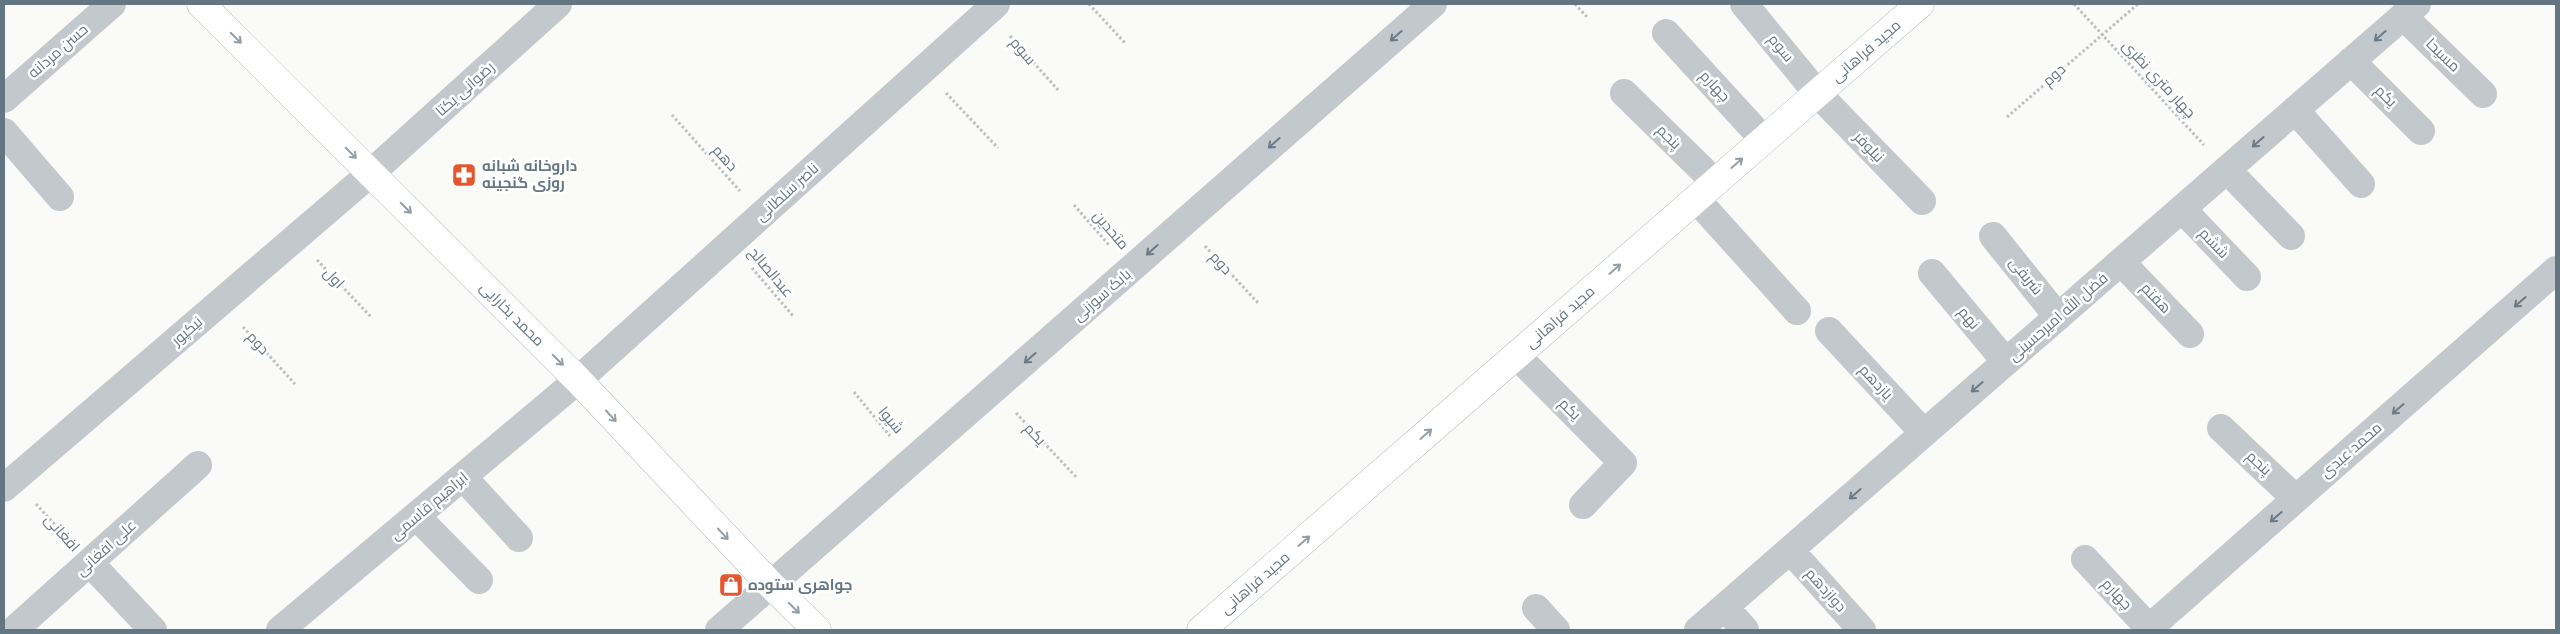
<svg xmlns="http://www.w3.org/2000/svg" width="2560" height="634" font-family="'Nunito Sans',Cairo,sans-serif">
<rect width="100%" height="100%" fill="#fafaf8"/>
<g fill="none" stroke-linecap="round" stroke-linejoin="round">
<defs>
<path id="secondary" d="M 201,4 L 578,380 L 771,585 L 817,630
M 1201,630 L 1920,4"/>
</defs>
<use href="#secondary" stroke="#b3babf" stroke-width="29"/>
<path stroke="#bbbfc2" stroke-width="3" stroke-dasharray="2.5 2.5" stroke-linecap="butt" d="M 1089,4 L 1126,44
M 1575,4 L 1588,18
M 2074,4 L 2204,145
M 1010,36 L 1058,90
M 946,93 L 998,148
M 672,115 L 740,191
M 2007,117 L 2138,4
M 1074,205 L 1109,245
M 1205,246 L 1259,304
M 317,260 L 372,318
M 752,268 L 794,317
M 243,327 L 295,384
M 854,392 L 890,436
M 1016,413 L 1077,478
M 36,504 L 67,538"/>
<path stroke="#c3c8cc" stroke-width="28" d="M 1744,4 L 1817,93 L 1922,201
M 2403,16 L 2483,94
M 1666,33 L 1764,140
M 2351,61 L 2421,131
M 1624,93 L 1715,182
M 4,99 L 112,4
M 2295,110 L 2361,184
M 4,132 L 60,197
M 2227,170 L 2291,236
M 1696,199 L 1797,311
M 2182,209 L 2247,277
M 1993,236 L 2058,317
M 2121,262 L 2190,334
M 1932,273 L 2006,362
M 1829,331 L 1924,433
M 1516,355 L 1623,463 L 1583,505
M 2221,428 L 2296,499
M 463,477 L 519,538
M 4,488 L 371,173 L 558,4
M 417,517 L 479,580
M 1790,550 L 1862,630
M 2085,559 L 2149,628
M 90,563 L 153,630
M 1725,607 L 1745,630
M 1536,608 L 1556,630
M 14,630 L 198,465
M 280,630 L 578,380 L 996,4
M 719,630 L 1433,4
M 1698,630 L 2417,4
M 2147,630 L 2556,270"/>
<use href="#secondary" stroke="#fff" stroke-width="28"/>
</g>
<defs><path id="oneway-shaft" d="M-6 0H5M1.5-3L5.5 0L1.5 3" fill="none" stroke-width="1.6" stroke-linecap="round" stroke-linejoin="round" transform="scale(1.25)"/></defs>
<g stroke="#6a7a87">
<use href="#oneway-shaft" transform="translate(1396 36) rotate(139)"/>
<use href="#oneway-shaft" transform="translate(2380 36) rotate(139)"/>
<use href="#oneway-shaft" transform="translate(2258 142) rotate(139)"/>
<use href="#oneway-shaft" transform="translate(1274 143) rotate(139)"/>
<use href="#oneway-shaft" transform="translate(1152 250) rotate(138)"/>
<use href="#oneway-shaft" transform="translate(2520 302) rotate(139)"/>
<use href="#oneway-shaft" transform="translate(1030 358) rotate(139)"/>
<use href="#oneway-shaft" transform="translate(1977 387) rotate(139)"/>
<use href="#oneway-shaft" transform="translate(2398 409) rotate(139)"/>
<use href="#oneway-shaft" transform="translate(1855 494) rotate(139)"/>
<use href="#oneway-shaft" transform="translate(2276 517) rotate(139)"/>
</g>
<g stroke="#939fa8">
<use href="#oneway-shaft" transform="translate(236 38) rotate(45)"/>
<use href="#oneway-shaft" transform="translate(351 153) rotate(45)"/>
<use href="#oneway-shaft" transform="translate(1737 163) rotate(-41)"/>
<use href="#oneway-shaft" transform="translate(406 208) rotate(45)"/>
<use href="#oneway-shaft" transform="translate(1615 269) rotate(-41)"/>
<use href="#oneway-shaft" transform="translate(558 360) rotate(45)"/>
<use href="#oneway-shaft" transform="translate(611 416) rotate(47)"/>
<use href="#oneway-shaft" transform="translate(1426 434) rotate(-41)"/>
<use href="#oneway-shaft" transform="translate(723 534) rotate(47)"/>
<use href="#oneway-shaft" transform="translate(1304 541) rotate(-41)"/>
<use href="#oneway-shaft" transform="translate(794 608) rotate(45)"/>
</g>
<defs>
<symbol id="pharmacy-square" viewBox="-11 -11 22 22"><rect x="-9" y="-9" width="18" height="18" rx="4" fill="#e4572e" stroke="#fff"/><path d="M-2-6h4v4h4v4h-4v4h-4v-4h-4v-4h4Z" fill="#fff"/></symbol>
<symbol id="shop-square" viewBox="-11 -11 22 22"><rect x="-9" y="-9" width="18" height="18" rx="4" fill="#e4572e" stroke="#fff"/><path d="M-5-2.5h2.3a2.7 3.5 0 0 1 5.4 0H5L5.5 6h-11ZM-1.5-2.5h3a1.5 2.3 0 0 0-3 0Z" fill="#fff"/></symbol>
</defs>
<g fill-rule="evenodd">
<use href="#pharmacy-square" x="450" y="161" width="28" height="28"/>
<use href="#shop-square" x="717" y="571" width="28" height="28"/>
</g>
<g text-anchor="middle" stroke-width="5" stroke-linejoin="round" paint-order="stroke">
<g font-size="15" fill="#657683" stroke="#fff">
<text transform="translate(1781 48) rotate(51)" y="5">سوم</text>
<text transform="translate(58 51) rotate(-41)" y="5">حسن مردانه</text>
<text transform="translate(1023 51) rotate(49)" y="5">سوم</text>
<text transform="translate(1866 51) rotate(-41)" y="5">مجید فراهانی</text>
<text transform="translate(2443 55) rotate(44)" y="5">مسیحا</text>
<text transform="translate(2054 75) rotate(-42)" y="5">دوم</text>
<text transform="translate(2159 79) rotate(47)" y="5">چهار متری نظری</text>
<text transform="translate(1715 86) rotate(47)" y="5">چهارم</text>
<text transform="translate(465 89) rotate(-42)" y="5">رضوانی یکتا</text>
<text transform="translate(2386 96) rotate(45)" y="5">یکم</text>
<text transform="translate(1669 137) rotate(45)" y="5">پنجم</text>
<text transform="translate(1869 147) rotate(46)" y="5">نیلوفر</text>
<text transform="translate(725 158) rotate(48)" y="5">دهم</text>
<text transform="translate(787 192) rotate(-42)" y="5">ناصر سلطانی</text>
<text transform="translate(1111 230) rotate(49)" y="5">متحدین</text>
<text transform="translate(2214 243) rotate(46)" y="5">ششم</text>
<text transform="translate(1221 263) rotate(47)" y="5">دوم</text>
<text transform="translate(771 272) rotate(50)" y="5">عبدالصالح</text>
<text transform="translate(2026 276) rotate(51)" y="5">شریفی</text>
<text transform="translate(334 278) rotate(47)" y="5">اول</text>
<text transform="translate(1102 295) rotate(-41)" y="5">بابک سوزنی</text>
<text transform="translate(2156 298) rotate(46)" y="5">هفتم</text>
<text transform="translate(512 314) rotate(45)" y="5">محمد بخارایی</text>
<text transform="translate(1560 317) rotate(-41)" y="5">مجید فراهانی</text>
<text transform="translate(2058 317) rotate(-41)" y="5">فضل الله امیرحسینی</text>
<text transform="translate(1969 318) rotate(50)" y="5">نهم</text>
<text transform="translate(187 331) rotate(-41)" y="5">نیکپور</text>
<text transform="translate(258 343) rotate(47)" y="5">دوم</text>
<text transform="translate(1876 382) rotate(47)" y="5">یازدهم</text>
<text transform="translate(1570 409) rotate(45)" y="5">یکم</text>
<text transform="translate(891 420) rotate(50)" y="5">شیوا</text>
<text transform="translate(1035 434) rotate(47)" y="5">یکم</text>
<text transform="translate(2351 450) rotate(-41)" y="5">محمد عبدی</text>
<text transform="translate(2259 463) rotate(43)" y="5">پنجم</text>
<text transform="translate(429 506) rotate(-40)" y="5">ابراهیم قاسمی</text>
<text transform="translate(62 533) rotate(48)" y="5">افغانی</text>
<text transform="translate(106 548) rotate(-42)" y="5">علی افغانی</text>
<text transform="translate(1255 583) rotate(-41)" y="5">مجید فراهانی</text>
<text transform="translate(1826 590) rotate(48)" y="5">دوازدهم</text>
<text transform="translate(2117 594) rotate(47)" y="5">چهارم</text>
</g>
<g font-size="15" font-weight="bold" fill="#657683" stroke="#fff" text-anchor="start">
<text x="482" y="171">داروخانه شبانه<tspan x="482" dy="17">روزی گنجینه</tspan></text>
<text x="748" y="590">جواهری ستوده</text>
</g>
</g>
<rect width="2560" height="634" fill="none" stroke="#657683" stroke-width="10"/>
</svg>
